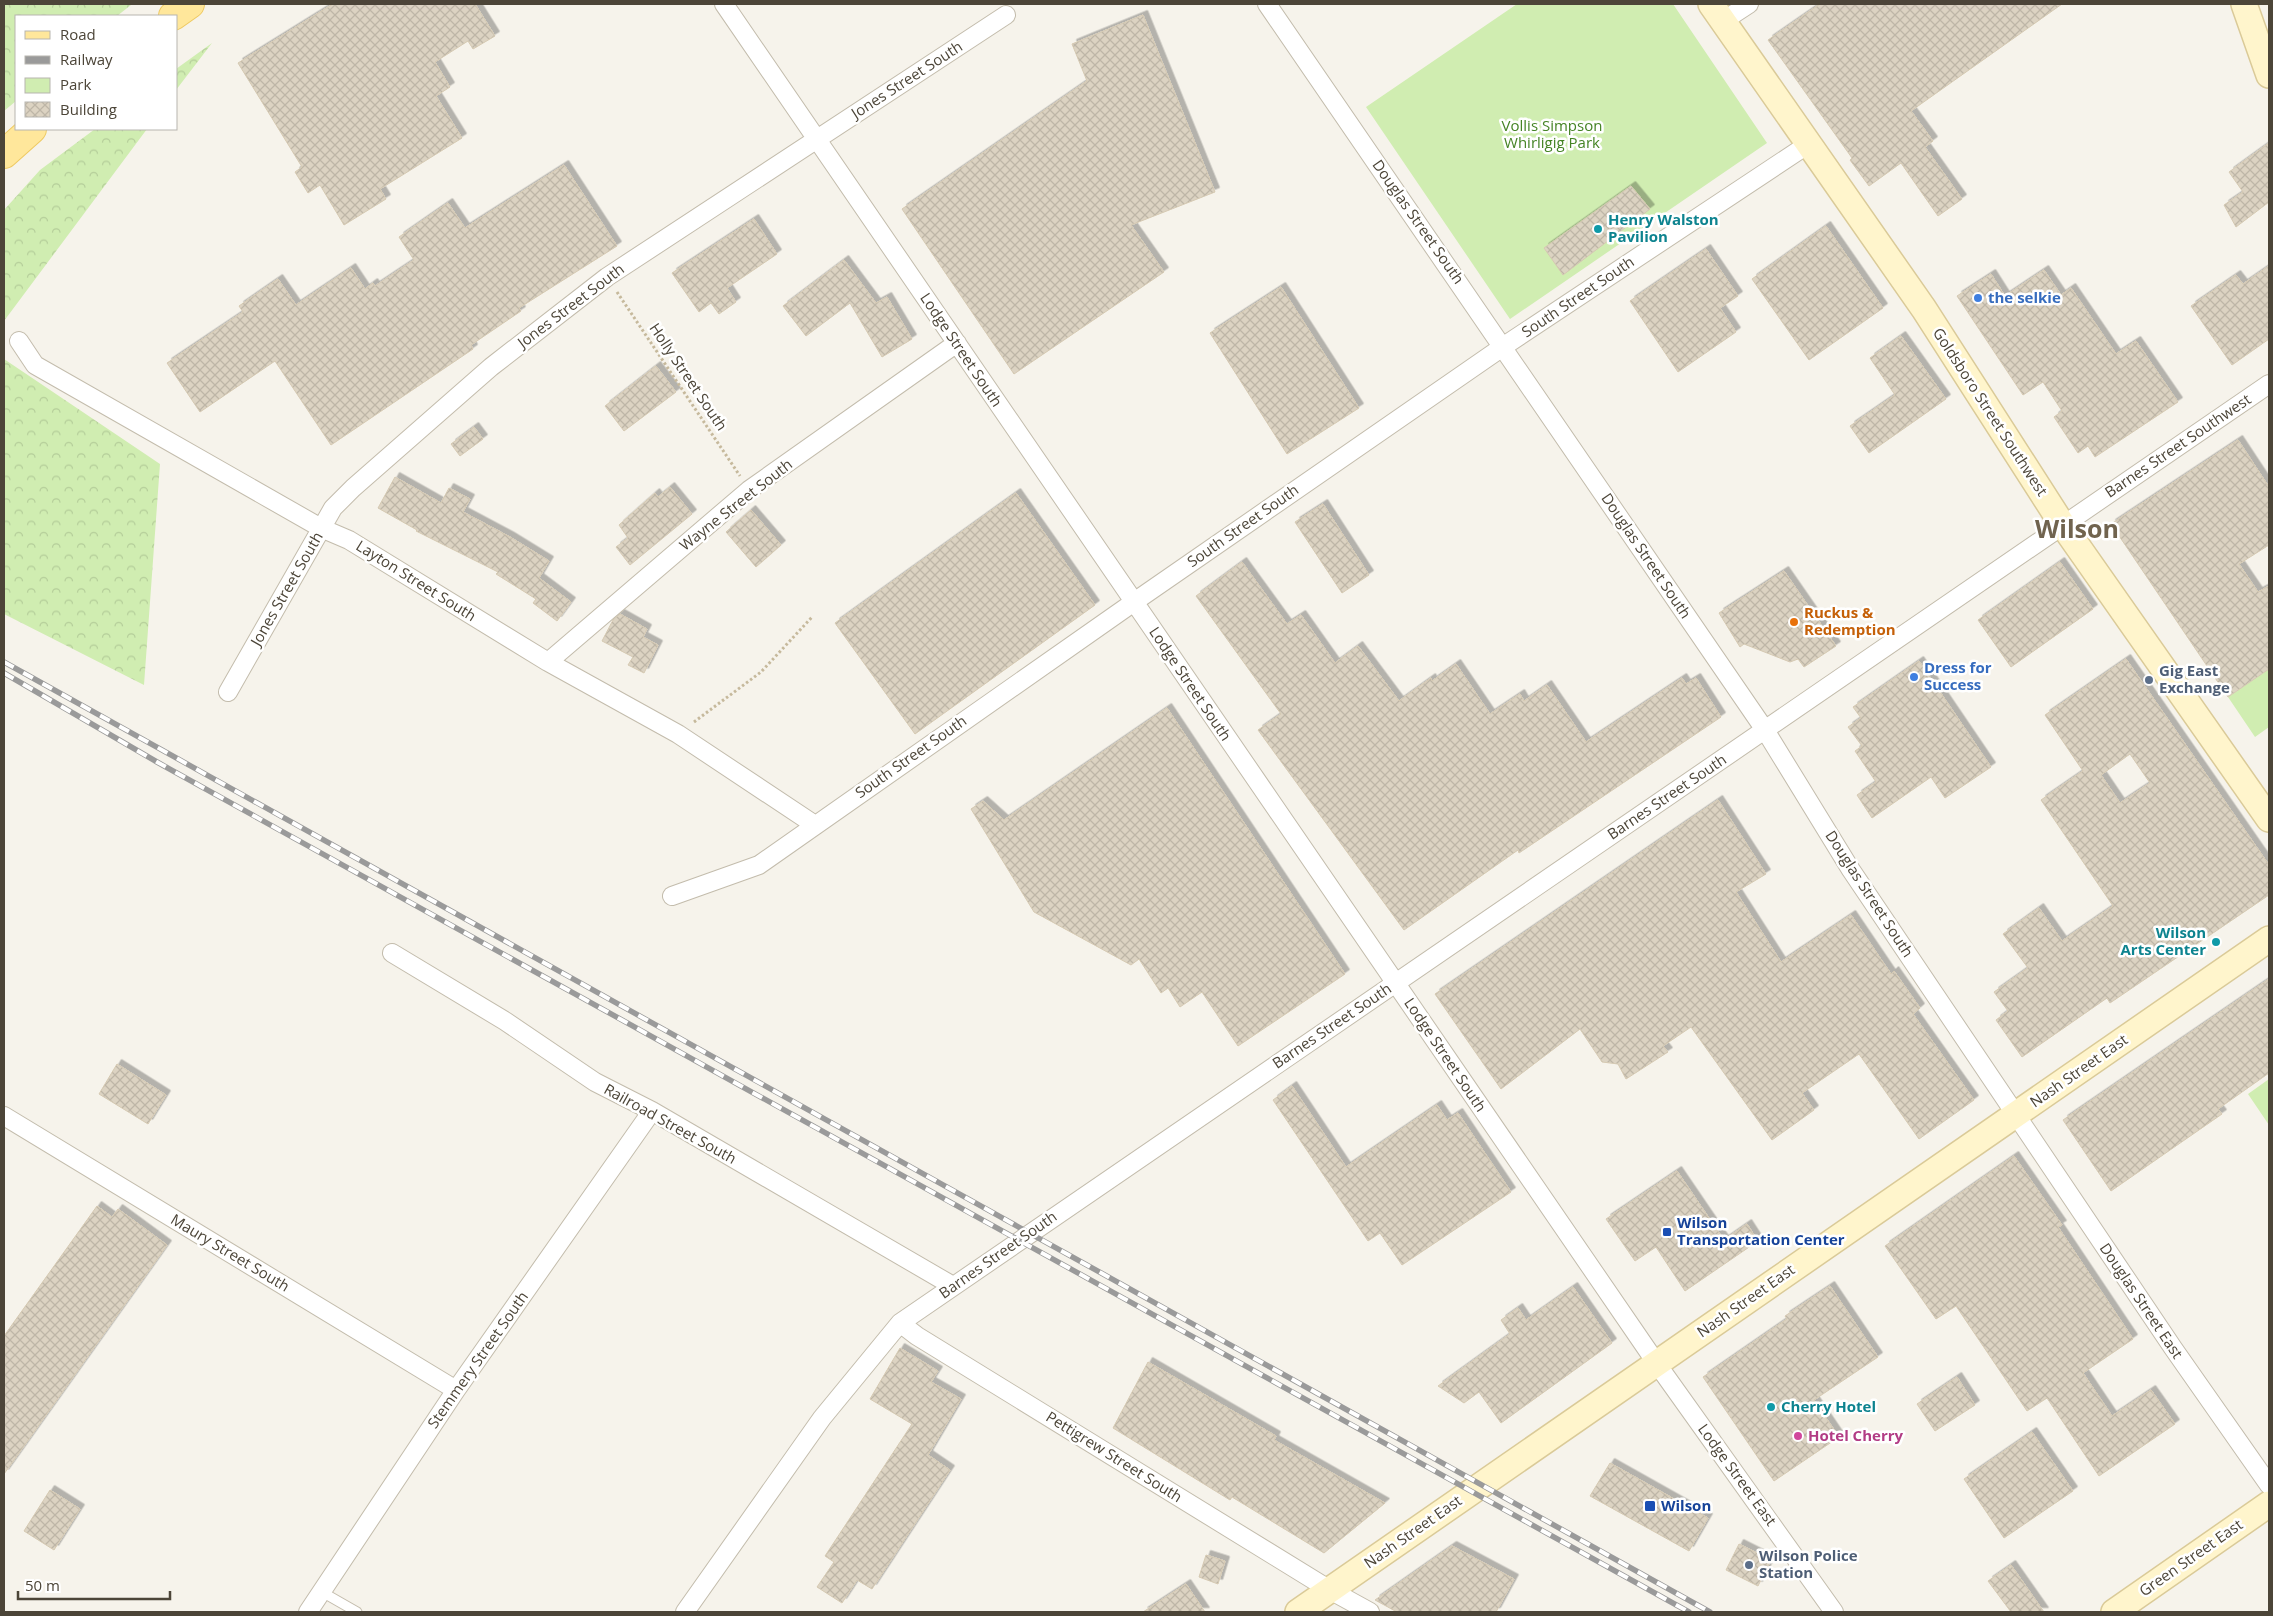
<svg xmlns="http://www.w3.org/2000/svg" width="2273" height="1616" font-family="'Open Sans',sans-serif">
<defs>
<pattern id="forest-crowns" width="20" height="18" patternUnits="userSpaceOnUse" patternTransform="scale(1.25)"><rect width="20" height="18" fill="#d0edb1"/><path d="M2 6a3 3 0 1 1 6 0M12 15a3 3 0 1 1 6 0" fill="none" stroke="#b4cd99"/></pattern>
<pattern id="building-cross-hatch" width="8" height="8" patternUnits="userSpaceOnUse" patternTransform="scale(1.25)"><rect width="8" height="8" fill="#dcd3c2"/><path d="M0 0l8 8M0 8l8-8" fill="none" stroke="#beb6a7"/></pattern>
<filter id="shadow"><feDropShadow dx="4.5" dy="-4.5" stdDeviation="0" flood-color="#0004"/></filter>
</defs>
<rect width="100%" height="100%" fill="#f6f3eb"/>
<path fill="#d0edb1" d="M 1517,4 L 1673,4 L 1767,143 L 1510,319 L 1366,107 Z
M 2269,669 L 2269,727 L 2255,737 L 2228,697 Z
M 2269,1079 L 2269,1125 L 2248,1094 Z"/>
<path fill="url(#forest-crowns)" d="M 4,4 L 130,4 L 131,5 L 117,16 L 16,16 L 16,101 L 4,111 Z
M 212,43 L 176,90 L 176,69 Z
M 95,129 L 147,129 L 4,321 L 4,210 L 40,170 Z
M 4,359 L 160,464 L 144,685 L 4,614 Z"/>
<path fill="url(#building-cross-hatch)" stroke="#d5c9b2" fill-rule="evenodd" filter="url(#shadow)" d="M 333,4 L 475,4 L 495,36 L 473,49 L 468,41 L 435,62 L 450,87 L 436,96 L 462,138 L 380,189 L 386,199 L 344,225 L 320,185 L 308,193 L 295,172 L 302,167 L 238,63 Z
M 1820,4 L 2062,4 L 1911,111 L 1933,141 L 1925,147 L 1962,199 L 1938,216 L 1901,163 L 1869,186 L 1850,160 L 1852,158 L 1768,40 Z
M 1143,15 L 1215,192 L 1131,225 L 1164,272 L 1014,374 L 902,209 L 1087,81 L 1072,44 Z
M 2269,143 L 2269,202 L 2236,227 L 2224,205 L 2243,192 L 2229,172 Z
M 564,165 L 617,246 L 519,308 L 521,311 L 471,345 L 473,349 L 331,445 L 275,361 L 200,412 L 167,363 L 243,312 L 239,306 L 278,279 L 296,305 L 351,268 L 365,289 L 373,283 L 375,286 L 414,260 L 399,237 L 448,203 L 465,228 Z
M 1631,186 L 1650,209 L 1563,275 L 1544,248 Z
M 754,219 L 777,254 L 727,288 L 736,302 L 719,314 L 711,303 L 699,312 L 672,273 Z
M 1826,226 L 1883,308 L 1809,360 L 1752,279 Z
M 1706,249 L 1738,296 L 1720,308 L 1736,332 L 1678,372 L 1630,301 Z
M 844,260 L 876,303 L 887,297 L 912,339 L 882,357 L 850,303 L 806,336 L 783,306 Z
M 2269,266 L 2269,339 L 2232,365 L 2191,306 L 2236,275 L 2243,284 Z
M 2044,270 L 2061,295 L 2071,288 L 2116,354 L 2136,341 L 2178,402 L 2095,457 L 2088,446 L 2078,453 L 2054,417 L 2062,411 L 2043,382 L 2023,395 L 1957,296 L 1991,274 L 2005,296 Z
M 1281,287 L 1359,408 L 1287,454 L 1210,333 Z
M 1901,336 L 1946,399 L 1869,453 L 1850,426 L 1895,395 L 1870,358 Z
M 656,366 L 676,392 L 624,431 L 605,406 Z
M 474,427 L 483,439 L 460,456 L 451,444 Z
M 2238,440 L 2269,487 L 2269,545 L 2239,564 L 2258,592 L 2269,586 L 2269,669 L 2228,697 L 2111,524 Z
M 395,477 L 441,503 L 449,488 L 470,499 L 463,512 L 510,537 L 549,561 L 539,578 L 571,602 L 557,621 L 533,603 L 536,599 L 496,574 L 498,572 L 416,531 L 417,530 L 378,508 Z
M 670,487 L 692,514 L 630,565 L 616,547 L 628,538 L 619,525 L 655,493 L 658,497 Z
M 1016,493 L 1095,605 L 915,734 L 835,623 Z
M 1323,504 L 1369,575 L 1342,593 L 1295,522 Z
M 751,510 L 781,545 L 756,567 L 726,532 Z
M 1242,562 L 1287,624 L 1301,615 L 1335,663 L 1358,646 L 1399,701 L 1431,678 L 1432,681 L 1456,664 L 1490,714 L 1520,694 L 1524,701 L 1547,685 L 1586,742 L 1682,678 L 1686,684 L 1696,678 L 1721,717 L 1519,853 L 1518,850 L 1404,930 L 1258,730 L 1281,714 L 1196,596 Z
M 2060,562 L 2093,609 L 2011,667 L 1978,620 Z
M 1784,571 L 1836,646 L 1804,667 L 1798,659 L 1790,662 L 1744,644 L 1740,647 L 1719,613 Z
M 620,614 L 647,629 L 643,637 L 658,645 L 644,673 L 628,665 L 633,657 L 602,641 L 613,620 Z
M 2126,659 L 2269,865 L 2269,895 L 2110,1003 L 2107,998 L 2022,1057 L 1996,1020 L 2008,1011 L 1994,992 L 2028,968 L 2003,934 L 2039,908 L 2062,941 L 2113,906 L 2041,800 L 2083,771 L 2045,715 ZM 2130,754 L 2150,783 L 2120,803 L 2101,775 Z
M 1919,661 L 1991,767 L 1945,798 L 1931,777 L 1872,818 L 1857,795 L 1876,782 L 1855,751 L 1862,746 L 1848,727 L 1861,718 L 1853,707 Z
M 1167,708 L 1345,974 L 1238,1046 L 1202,992 L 1180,1007 L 1168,988 L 1161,993 L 1139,959 L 1131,965 L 1034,912 L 971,809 L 983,801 L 1004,820 Z
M 1718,800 L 1766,874 L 1736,892 L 1781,962 L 1851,915 L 1891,974 L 1894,971 L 1920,1008 L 1913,1014 L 1974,1100 L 1919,1139 L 1859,1054 L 1802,1093 L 1814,1110 L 1772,1140 L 1691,1027 L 1663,1046 L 1668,1052 L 1626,1079 L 1618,1064 L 1602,1062 L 1580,1029 L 1501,1089 L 1435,994 Z
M 2269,979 L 2269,1073 L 2218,1109 L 2222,1114 L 2111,1191 L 2063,1120 Z
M 117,1064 L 166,1095 L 148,1124 L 99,1094 Z
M 1292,1086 L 1346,1167 L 1437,1105 L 1447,1120 L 1458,1113 L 1511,1192 L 1402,1265 L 1380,1233 L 1368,1241 L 1273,1100 Z
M 2014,1156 L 2062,1225 L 2058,1227 L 2133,1339 L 2083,1373 L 2112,1416 L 2151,1390 L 2175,1424 L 2099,1476 L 2047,1398 L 2027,1411 L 1956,1306 L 1936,1319 L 1885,1246 Z
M 1677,1171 L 1724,1240 L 1747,1224 L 1758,1241 L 1685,1291 L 1656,1247 L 1635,1261 L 1606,1219 Z
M 97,1206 L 112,1217 L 118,1209 L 167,1245 L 4,1474 L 4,1336 Z
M 1830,1286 L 1878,1357 L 1814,1400 L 1839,1437 L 1774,1481 L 1703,1377 L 1787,1319 L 1785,1316 Z
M 1573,1287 L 1612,1343 L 1501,1423 L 1479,1392 L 1464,1403 L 1438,1386 L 1510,1334 L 1501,1320 L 1518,1308 L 1526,1320 Z
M 900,1348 L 938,1371 L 931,1382 L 961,1399 L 928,1455 L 950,1470 L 872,1589 L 857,1580 L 842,1603 L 817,1587 L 834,1562 L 825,1556 L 912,1424 L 870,1399 Z
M 1148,1362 L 1276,1436 L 1274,1440 L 1385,1503 L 1324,1553 L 1232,1497 L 1230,1500 L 1113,1428 Z
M 1957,1377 L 1975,1405 L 1935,1431 L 1917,1404 Z
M 2032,1432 L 2073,1491 L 2004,1538 L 1964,1479 Z
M 1610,1463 L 1708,1518 L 1689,1551 L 1590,1496 Z
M 50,1490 L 80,1509 L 54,1550 L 24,1531 Z
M 1739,1544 L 1771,1560 L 1758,1586 L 1726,1570 Z
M 1452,1546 L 1514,1579 L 1496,1612 L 1397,1612 L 1375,1600 Z
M 1206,1555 L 1225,1561 L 1218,1584 L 1199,1577 Z
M 2011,1565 L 2044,1612 L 2011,1612 L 1988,1581 Z
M 1186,1584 L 1205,1612 L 1143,1612 Z"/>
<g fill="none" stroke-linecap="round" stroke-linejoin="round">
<defs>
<path id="lane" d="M 322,1592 L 357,1612"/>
<path id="street" d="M 724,4 L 1657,1364 L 1834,1612
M 1267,4 L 1765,730 L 1851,870 L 2173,1348 L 2269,1485
M 1723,21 L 1749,4
M 19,341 L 35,365 L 321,528 L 349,540 L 548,662 L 678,734 L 815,825
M 548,662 L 749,490 L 957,343
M 228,692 L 333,508 L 353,488 L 491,367 L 607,277 L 1006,15
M 672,896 L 759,865 L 1134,602 L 1504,346 L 1810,143
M 392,953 L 505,1021 L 595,1082 L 652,1111 L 953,1286
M 4,1116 L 456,1390
M 900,1323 L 917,1336 L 1330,1590 L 1370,1612
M 308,1612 L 456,1390 L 652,1111
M 685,1612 L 822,1418 L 900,1323 L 2269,384"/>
<path id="secondary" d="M 1711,4 L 1924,309 L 2062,524 L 2269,819
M 2244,4 L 2269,75
M 1298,1612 L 2269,939
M 2114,1612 L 2269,1504"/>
<path id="primary" d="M 173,16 L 190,4
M 4,154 L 32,129"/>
</defs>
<use href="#lane" stroke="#c3bcac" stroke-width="11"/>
<use href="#street" stroke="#c3bcac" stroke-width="20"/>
<use href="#secondary" stroke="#daca98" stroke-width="28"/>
<use href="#primary" stroke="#eec962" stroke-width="30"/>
<path stroke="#c6b99c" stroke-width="3" stroke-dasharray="2.5 2.5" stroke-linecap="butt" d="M 617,292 L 740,476
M 694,722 L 761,672 L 813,616"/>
<use href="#lane" stroke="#fff" stroke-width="9"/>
<use href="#street" stroke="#fff" stroke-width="18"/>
<use href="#secondary" stroke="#fff5cc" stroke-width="25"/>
<use href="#primary" stroke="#ffe79b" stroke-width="28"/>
<defs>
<path id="rail" d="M 4,662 L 1710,1612
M 4,673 L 157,762 L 1689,1612"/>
</defs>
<use href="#rail" stroke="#9a9a9a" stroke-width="5.5"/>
<use href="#rail" stroke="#fff" stroke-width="4" stroke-dasharray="11" stroke-linecap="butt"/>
</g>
<g fill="#0f9aa8" stroke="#fff" stroke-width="2">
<circle cx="1598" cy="229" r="5"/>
<circle cx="2216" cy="942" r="5"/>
<circle cx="1771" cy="1407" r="5"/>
</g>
<g fill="#3f7fe0" stroke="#fff" stroke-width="2">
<circle cx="1978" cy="298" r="5"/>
<circle cx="1914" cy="677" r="5"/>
</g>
<circle fill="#e8710a" stroke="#fff" stroke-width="2" cx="1794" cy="622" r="5"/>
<g fill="#5c6f8a" stroke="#fff" stroke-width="2">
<circle cx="2149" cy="680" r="5"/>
<circle cx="1749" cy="1565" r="5"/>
</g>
<g fill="#1a4fb4" stroke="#fff" stroke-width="2">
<rect x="1662" y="1227" width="10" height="10" rx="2.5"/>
<rect x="1644" y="1500" width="12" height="12" rx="2.5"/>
</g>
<circle fill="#d1479c" stroke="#fff" stroke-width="2" cx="1798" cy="1436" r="5"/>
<g text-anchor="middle" stroke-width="5" stroke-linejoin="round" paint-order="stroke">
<g font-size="15" fill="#4c4538" stroke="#fff">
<text transform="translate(907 80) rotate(-33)" y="5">Jones Street South</text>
<text transform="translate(1418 222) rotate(55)" y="5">Douglas Street South</text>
<text transform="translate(1578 297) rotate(-34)" y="5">South Street South</text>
<text transform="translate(571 306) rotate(-37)" y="5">Jones Street South</text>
<text transform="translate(961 350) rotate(56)" y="5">Lodge Street South</text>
<text transform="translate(688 377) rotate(56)" y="5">Holly Street South</text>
<text transform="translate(1990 412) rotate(57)" y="5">Goldsboro Street Southwest</text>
<text transform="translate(2178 446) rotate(-34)" y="5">Barnes Street Southwest</text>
<text transform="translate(736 505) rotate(-38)" y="5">Wayne Street South</text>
<text transform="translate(1243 526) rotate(-35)" y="5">South Street South</text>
<text transform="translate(1646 556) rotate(56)" y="5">Douglas Street South</text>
<text transform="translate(416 581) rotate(32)" y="5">Layton Street South</text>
<text transform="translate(287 589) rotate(-60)" y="5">Jones Street South</text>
<text transform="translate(1190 684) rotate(56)" y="5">Lodge Street South</text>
<text transform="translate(911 757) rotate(-35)" y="5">South Street South</text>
<text transform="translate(1667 797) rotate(-34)" y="5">Barnes Street South</text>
<text transform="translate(1869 894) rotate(57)" y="5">Douglas Street South</text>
<text transform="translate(1332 1026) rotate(-34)" y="5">Barnes Street South</text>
<text transform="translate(1445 1055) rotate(56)" y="5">Lodge Street South</text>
<text transform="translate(2079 1071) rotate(-35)" y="5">Nash Street East</text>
<text transform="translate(670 1124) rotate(29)" y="5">Railroad Street South</text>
<text transform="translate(230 1253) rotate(31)" y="5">Maury Street South</text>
<text transform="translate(998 1255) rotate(-35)" y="5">Barnes Street South</text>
<text transform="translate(1746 1301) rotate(-35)" y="5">Nash Street East</text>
<text transform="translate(2141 1301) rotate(56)" y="5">Douglas Street East</text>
<text transform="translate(478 1360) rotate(-55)" y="5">Stemmery Street South</text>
<text transform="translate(1114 1457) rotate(32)" y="5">Pettigrew Street South</text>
<text transform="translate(1737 1475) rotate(54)" y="5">Lodge Street East</text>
<text transform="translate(1413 1532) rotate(-35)" y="5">Nash Street East</text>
<text transform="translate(2191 1558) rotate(-35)" y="5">Green Street East</text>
</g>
<g font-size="15" fill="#458425" stroke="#fff">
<text x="1552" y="131">Vollis Simpson<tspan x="1552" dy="17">Whirligig Park</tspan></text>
</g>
<g font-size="15" font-weight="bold" fill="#0d838f" stroke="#fff" text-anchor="start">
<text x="1608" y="225">Henry Walston<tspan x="1608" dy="17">Pavilion</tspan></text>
<text x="2206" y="938" text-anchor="end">Wilson<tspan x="2206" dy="17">Arts Center</tspan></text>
<text x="1781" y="1412">Cherry Hotel</text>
</g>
<g font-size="15" font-weight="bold" fill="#366cbe" stroke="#fff" text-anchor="start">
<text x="1988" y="303">the selkie</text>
<text x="1924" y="673">Dress for<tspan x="1924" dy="17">Success</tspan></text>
</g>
<g font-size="15" font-weight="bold" fill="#c56008" stroke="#fff" text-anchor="start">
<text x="1804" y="618">Ruckus &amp;<tspan x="1804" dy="17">Redemption</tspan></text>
</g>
<g font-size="15" font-weight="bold" fill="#4e5e75" stroke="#fff" text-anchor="start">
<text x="2159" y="676">Gig East<tspan x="2159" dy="17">Exchange</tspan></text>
<text x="1759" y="1561">Wilson Police<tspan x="1759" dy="17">Station</tspan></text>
</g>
<g font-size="15" font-weight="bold" fill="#164399" stroke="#fff" text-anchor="start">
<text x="1677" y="1228">Wilson<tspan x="1677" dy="17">Transportation Center</tspan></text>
<text x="1661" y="1511">Wilson</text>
</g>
<g font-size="15" font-weight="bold" fill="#b23c85" stroke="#fff" text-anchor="start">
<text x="1808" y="1441">Hotel Cherry</text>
</g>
<g font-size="25" font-weight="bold" fill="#70634e" stroke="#fff">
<text x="2077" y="538">Wilson</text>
</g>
</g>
<rect width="2273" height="1616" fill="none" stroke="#4c4538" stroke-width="10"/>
<rect x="15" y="15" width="162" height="115" fill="#ffffff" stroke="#b7b5af"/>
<rect x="25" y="31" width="25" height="8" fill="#ffe79b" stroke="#b7b5af"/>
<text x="60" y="40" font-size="15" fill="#4c4538">Road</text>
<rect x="25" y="56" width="25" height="8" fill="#9a9a9a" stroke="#b7b5af"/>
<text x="60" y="65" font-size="15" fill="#4c4538">Railway</text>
<rect x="25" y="78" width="25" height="15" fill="#d0edb1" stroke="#b7b5af"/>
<text x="60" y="90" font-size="15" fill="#4c4538">Park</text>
<rect x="25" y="102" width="25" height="15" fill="url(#building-cross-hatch)" stroke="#b7b5af"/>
<text x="60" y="115" font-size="15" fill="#4c4538">Building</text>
<path d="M18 1591v8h152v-8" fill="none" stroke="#4c4538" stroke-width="2.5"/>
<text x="25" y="1591" font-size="15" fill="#4c4538" stroke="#ffffff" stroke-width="4" paint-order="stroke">50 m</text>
</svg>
